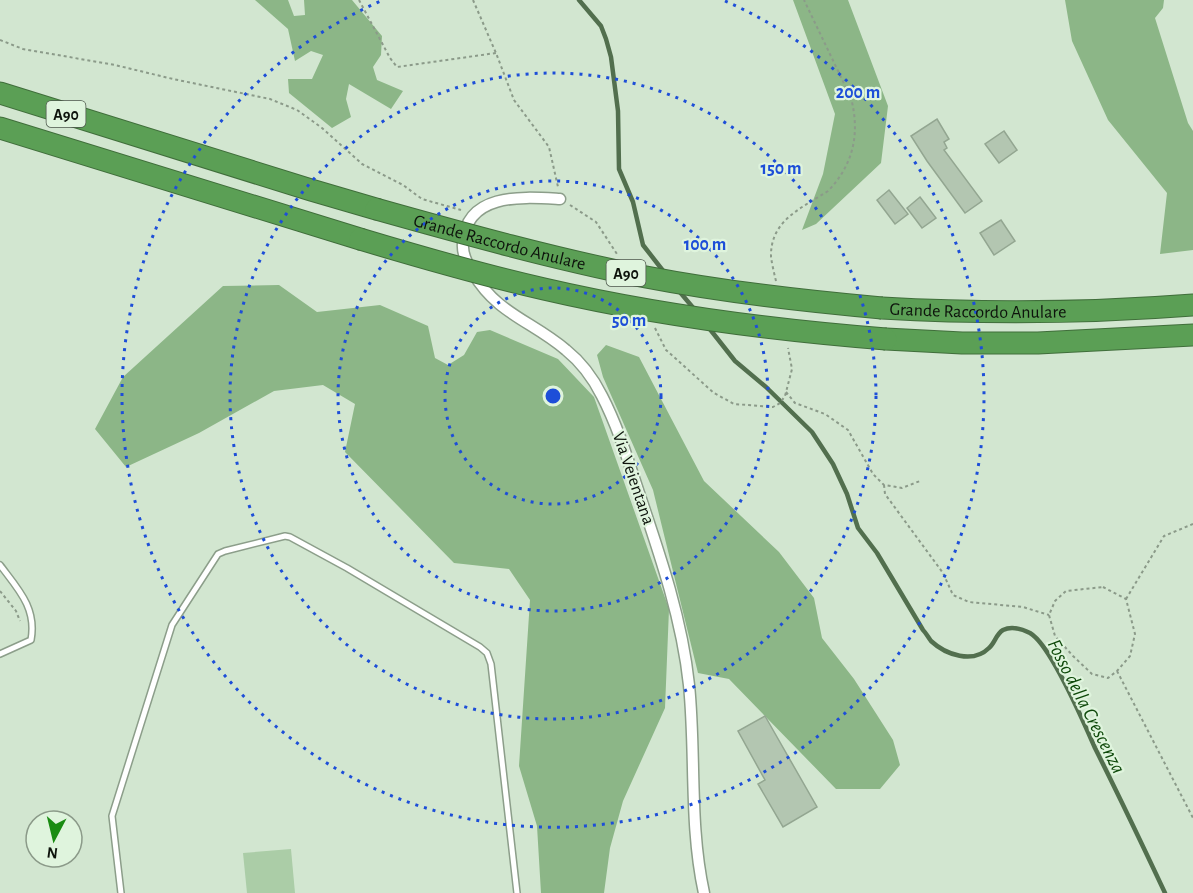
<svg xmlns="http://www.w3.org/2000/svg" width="1193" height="893" font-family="'Alegreya Sans',sans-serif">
<rect width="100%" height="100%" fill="#d2e6d0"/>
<path fill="#abcda7" d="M 291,849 L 295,893 L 247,893 L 243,853 Z"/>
<path fill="#8cb687" d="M 255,0 L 288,0 L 294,16 L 305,15 L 304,0 L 352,0 L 382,36 L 381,55 L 373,67 L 377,80 L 403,91 L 391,109 L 349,84 L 346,99 L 351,117 L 332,128 L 289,93 L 288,79 L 312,79 L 323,55 L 311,51 L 295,61 L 288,29 Z
M 793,0 L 848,0 L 888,106 L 881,163 L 816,224 L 802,230 L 823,174 L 835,114 Z
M 1065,0 L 1164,0 L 1163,8 L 1155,18 L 1188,123 L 1193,131 L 1193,250 L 1160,254 L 1167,193 L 1108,120 L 1072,41 Z
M 279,285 L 317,312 L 380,305 L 428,326 L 435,358 L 448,365 L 464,355 L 477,332 L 490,330 L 558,359 L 594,397 L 669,609 L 665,708 L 623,801 L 610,848 L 604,893 L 541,893 L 537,826 L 519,766 L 530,600 L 509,569 L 454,563 L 345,452 L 355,404 L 323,385 L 274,391 L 199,433 L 126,467 L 95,429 L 123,377 L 223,286 Z
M 606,345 L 639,357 L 704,481 L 779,552 L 814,598 L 822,638 L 854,679 L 893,740 L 900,765 L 880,789 L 836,789 L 729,679 L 698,673 L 653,490 L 603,377 L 597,355 Z"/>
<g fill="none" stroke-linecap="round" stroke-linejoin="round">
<path stroke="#526f4e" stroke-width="4.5" d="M 579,0 L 601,26 L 606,39 L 611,57 L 618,111 L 619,169 L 633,202 L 643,245 L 664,272
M 679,291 L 695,310
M 709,328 L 735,361 L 766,387 L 812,432 L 833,464 L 847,494 L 858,528 L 877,553 L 923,630 C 926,633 928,637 931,641 C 946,655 973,664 989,648 C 995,643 996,634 1003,630 C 1011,626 1022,629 1030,633 C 1051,645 1084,723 1095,748 C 1119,796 1142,844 1165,893"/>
</g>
<path fill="#b3c6b1" stroke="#93a691" stroke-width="1.5" d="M 937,119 L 949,139 L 944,142 L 947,148 L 944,150 L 982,201 L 965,213 L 927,161 L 911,136 Z
M 1004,131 L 1017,150 L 999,163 L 985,144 Z
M 889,190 L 908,214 L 895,224 L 877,200 Z
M 920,197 L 936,218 L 922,228 L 907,208 Z
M 1001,220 L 1015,241 L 994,255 L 980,233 Z
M 765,716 L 817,807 L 783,827 L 758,784 L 765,780 L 738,731 Z"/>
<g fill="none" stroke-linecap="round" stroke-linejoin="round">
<defs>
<path id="service" d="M 0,565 C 18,589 37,608 31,640 L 0,654
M 121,893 L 112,816 L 172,625 L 218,554 L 225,551 L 285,536 L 290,537 L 347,568 L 480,647 L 487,653 L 491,664 L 517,893"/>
<path id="minor" d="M 560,199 C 523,197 466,192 463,243 C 462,254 467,263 473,273 C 497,314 532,321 566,350 C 581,362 593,378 602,396 C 618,427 628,460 639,493 C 660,555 682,619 689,685 C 696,754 689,825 704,893"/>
<g id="motorway">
<path d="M 0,93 L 311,190 L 376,209"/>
<path d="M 0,128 L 360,239"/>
<path id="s1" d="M 882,308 C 986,314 1089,313 1193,305"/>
<path d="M 886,339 L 962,343 L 1038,343 L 1193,335"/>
</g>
</defs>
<use href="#service" stroke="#8c9e8a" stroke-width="8"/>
<use href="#minor" stroke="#8c9e8a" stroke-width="13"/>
<use href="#motorway" stroke="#406e3b" stroke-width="23"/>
<path stroke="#8b9a89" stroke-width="2" stroke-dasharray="3 3" stroke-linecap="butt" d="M 359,0 L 390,58 L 397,67 L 496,53
M 473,0 L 496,53 L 514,100 L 549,147 L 558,187
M 0,40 L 23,49 L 115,65 L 173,79 L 270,99 L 297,110 L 322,128 L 362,164 L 403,185 L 422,199 L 461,210
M 570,205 L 596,222 L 617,254
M 776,281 C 774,273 772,264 771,257 C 770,220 802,208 828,191 C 854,164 860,133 851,98 L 804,0
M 655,328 L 666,350 L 714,393 L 734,404 L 773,407 L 780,403 L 785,396 L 792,369 L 788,348
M 786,392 L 795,403 L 825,414 L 848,430 L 873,474 L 884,485 L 902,488 L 920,481
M 884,485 L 885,494 L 943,573 L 953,595 L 969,602 L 1023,607 L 1049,615
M 1103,587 L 1126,599 L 1135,634 L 1130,656 L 1117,671 L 1108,678 L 1092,674 L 1073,656 L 1055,636 L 1049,615 L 1055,601 L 1066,591 Z
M 0,591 L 16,611 L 20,621
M 1126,599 L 1164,536 L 1193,524
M 1117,671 L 1193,818"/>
<use href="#service" stroke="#fff" stroke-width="5"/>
<use href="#minor" stroke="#fff" stroke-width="10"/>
<use href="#motorway" stroke="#5b9f55" stroke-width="21"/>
<defs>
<g id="motorway-bridge">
<path id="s2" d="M 376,209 C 465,234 555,259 646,277 C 724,292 803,301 882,308"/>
<path d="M 360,239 C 420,257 482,275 544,289 C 656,315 771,330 886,339"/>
</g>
</defs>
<use href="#motorway-bridge" stroke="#406e3b" stroke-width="23" stroke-linecap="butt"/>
<use href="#motorway-bridge" stroke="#5b9f55" stroke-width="21"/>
</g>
<g fill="none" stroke="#1d4ed8" stroke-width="3" stroke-dasharray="3 6">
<circle cx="553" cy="396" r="108"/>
<circle cx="553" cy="396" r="215"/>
<circle cx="553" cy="396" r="323"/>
<path d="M725 1A431 431 0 1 1 381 1"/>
</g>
<g text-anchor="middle" stroke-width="4.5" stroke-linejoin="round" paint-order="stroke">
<g fill="#dff4dd" stroke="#4c564b" stroke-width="1.5">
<rect x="46.5" y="101" width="39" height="26" rx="4.5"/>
<rect x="606.5" y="260" width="39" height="26" rx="4.5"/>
</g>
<g font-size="16" font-weight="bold" fill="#0d130c">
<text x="66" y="120">A90</text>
<text x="626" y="279">A90</text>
</g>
<g font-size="18" fill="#0d130c" stroke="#dff4dd">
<text dy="6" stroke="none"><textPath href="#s2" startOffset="128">Grande Raccordo Anulare</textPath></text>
<text dy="6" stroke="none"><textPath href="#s1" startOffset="96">Grande Raccordo Anulare</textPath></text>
<text transform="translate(634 478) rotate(71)" y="6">Via Veientana</text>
</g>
<g font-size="20" font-style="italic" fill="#0e490a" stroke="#dff4dd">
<text transform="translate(1087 706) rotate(63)" y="7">Fosso della Crescenza</text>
</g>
</g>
<circle cx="553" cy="396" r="9" fill="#1d4ed8" stroke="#dff4dd" stroke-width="3"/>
<g font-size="18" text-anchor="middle" font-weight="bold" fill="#1d4ed8" stroke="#dff4dd" stroke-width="4.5" stroke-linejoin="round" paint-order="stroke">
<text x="858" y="98">200 m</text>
<text x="781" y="174">150 m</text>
<text x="705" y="250">100 m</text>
<text x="629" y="326">50 m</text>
</g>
<g transform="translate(54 839) rotate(187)"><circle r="28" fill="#dff4dd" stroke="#8b9a89" stroke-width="1.5"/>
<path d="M0-4.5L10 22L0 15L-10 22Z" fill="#1a8c12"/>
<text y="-9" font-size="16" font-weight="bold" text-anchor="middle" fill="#0d130c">N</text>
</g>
</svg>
